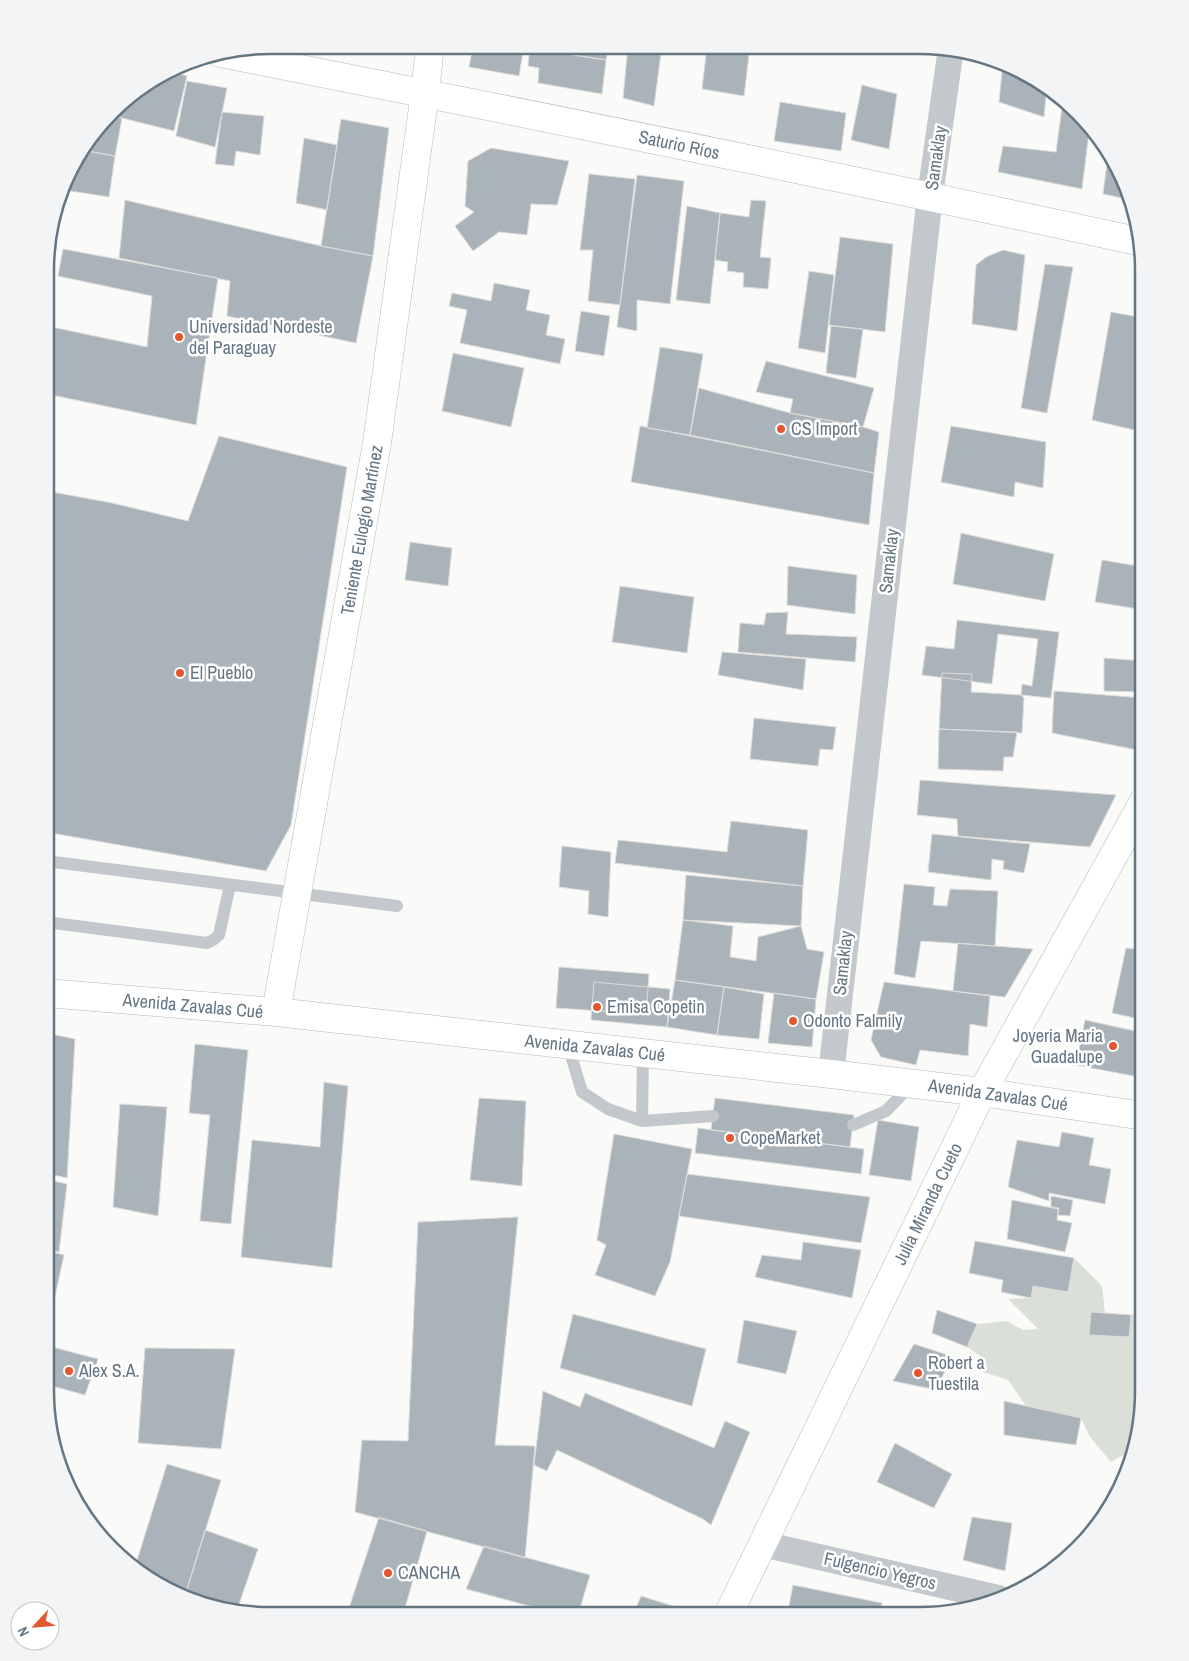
<svg xmlns="http://www.w3.org/2000/svg" width="1189" height="1661" font-family="'Archivo Narrow',sans-serif">
<rect width="100%" height="100%" fill="#fafaf8"/>
<path fill="#dadfd7" d="M 1074,1258 L 1102,1286 L 1105,1313 L 1091,1312 L 1089,1335 L 1129,1337 L 1131,1315 L 1144,1311 L 1143,1406 L 1138,1431 L 1129,1452 L 1111,1462 L 1090,1437 L 1081,1418 L 1026,1406 L 1008,1380 L 983,1372 L 982,1357 L 967,1347 L 977,1324 L 1007,1321 L 1023,1330 L 1038,1329 L 1008,1299 L 1031,1298 L 1033,1286 L 1068,1292 Z"/>
<path fill="#aab3b9" stroke="#dcdcda" d="M 473,46 L 524,46 L 519,76 L 469,67 Z
M 530,46 L 549,46 L 548,51 L 606,60 L 602,94 L 538,83 L 539,68 L 528,66 Z
M 549,46 L 581,46 L 580,56 L 548,51 Z
M 581,46 L 609,46 L 606,60 L 580,56 Z
M 628,46 L 662,46 L 654,106 L 623,98 Z
M 707,46 L 750,46 L 744,96 L 702,89 Z
M 1003,62 L 1047,86 L 1044,117 L 999,102 Z
M 172,72 L 187,76 L 174,131 L 110,115 L 122,101 Z
M 187,81 L 227,88 L 215,147 L 176,136 Z
M 862,85 L 897,94 L 889,149 L 851,140 Z
M 1063,100 L 1089,132 L 1082,189 L 998,172 L 1003,146 L 1056,152 Z
M 780,102 L 846,113 L 841,151 L 774,141 Z
M 222,112 L 264,116 L 260,155 L 236,151 L 234,166 L 215,164 Z
M 110,115 L 122,118 L 115,156 L 82,150 Z
M 341,119 L 389,128 L 373,256 L 321,246 Z
M 304,138 L 337,145 L 327,210 L 296,203 Z
M 491,148 L 569,161 L 557,205 L 531,204 L 527,235 L 499,232 L 473,251 L 455,226 L 474,212 L 465,206 L 468,161 Z
M 82,150 L 115,156 L 109,197 L 64,190 L 75,158 Z
M 1108,155 L 1121,171 L 1127,199 L 1103,194 Z
M 589,174 L 635,179 L 620,305 L 588,301 L 593,250 L 580,250 Z
M 637,175 L 684,181 L 670,304 L 637,300 L 637,331 L 617,327 Z
M 64,190 L 66,191 L 59,227 L 52,226 Z
M 125,200 L 321,246 L 373,256 L 356,343 L 227,316 L 230,281 L 119,258 Z
M 751,200 L 766,201 L 760,257 L 771,258 L 768,289 L 743,287 L 744,273 L 727,271 L 728,262 L 715,260 L 720,213 L 749,217 Z
M 687,206 L 720,213 L 710,304 L 676,300 Z
M 840,237 L 893,244 L 885,332 L 829,325 Z
M 63,249 L 218,278 L 196,425 L 47,394 L 47,326 L 147,347 L 152,296 L 58,276 Z
M 1003,250 L 1025,255 L 1017,331 L 972,324 L 976,265 L 986,257 Z
M 1045,264 L 1073,267 L 1047,413 L 1021,408 Z
M 809,271 L 834,275 L 825,353 L 798,348 Z
M 494,283 L 530,290 L 526,310 L 550,315 L 546,335 L 565,339 L 560,364 L 460,343 L 467,310 L 449,306 L 452,293 L 491,301 Z
M 581,311 L 610,316 L 604,356 L 575,351 Z
M 1111,312 L 1144,318 L 1144,371 L 1134,430 L 1092,420 Z
M 831,326 L 863,329 L 856,378 L 826,373 Z
M 660,347 L 703,354 L 690,435 L 647,428 Z
M 453,353 L 524,368 L 511,427 L 442,411 Z
M 766,361 L 874,388 L 863,427 L 790,413 L 793,399 L 756,392 Z
M 699,388 L 790,413 L 863,427 L 879,432 L 874,473 L 690,435 Z
M 1140,400 L 1144,401 L 1144,433 L 1134,430 Z
M 640,426 L 874,473 L 869,525 L 631,482 Z
M 951,426 L 1046,442 L 1043,488 L 1015,482 L 1014,497 L 941,482 Z
M 219,436 L 347,467 L 291,825 L 266,871 L 46,832 L 47,491 L 112,503 L 188,521 Z
M 961,533 L 1054,554 L 1045,601 L 953,584 Z
M 410,542 L 452,548 L 448,586 L 405,580 Z
M 1102,560 L 1144,567 L 1144,610 L 1095,602 Z
M 788,566 L 857,575 L 855,614 L 787,605 Z
M 620,586 L 694,597 L 687,653 L 612,642 Z
M 788,612 L 786,634 L 857,637 L 855,662 L 738,652 L 740,623 L 764,625 L 766,613 Z
M 957,620 L 1059,632 L 1051,698 L 1021,695 L 1022,684 L 1032,686 L 1038,639 L 998,634 L 992,684 L 922,675 L 926,646 L 954,649 Z
M 722,652 L 806,659 L 803,690 L 718,675 Z
M 1104,658 L 1144,661 L 1144,692 L 1104,691 Z
M 942,673 L 972,674 L 971,692 L 1021,695 L 1024,698 L 1022,733 L 939,729 Z
M 1054,691 L 1144,698 L 1144,747 L 1142,751 L 1052,733 Z
M 754,718 L 836,727 L 833,750 L 820,749 L 818,766 L 750,759 Z
M 939,729 L 1017,732 L 1013,757 L 1004,757 L 1003,771 L 938,769 Z
M 920,780 L 1116,795 L 1090,847 L 958,836 L 957,819 L 917,815 Z
M 731,821 L 808,830 L 803,886 L 615,863 L 618,840 L 727,852 Z
M 932,834 L 1030,844 L 1024,873 L 1003,869 L 1004,861 L 992,859 L 991,880 L 928,872 Z
M 562,846 L 611,852 L 608,917 L 588,914 L 589,891 L 559,887 Z
M 686,875 L 803,886 L 801,926 L 683,920 Z
M 904,884 L 935,887 L 933,905 L 947,906 L 950,889 L 998,891 L 995,946 L 921,941 L 915,978 L 894,974 Z
M 683,920 L 733,926 L 730,957 L 756,961 L 758,937 L 801,926 L 807,949 L 824,952 L 816,999 L 675,980 Z
M 1144,929 L 1144,950 L 1141,949 Z
M 958,943 L 995,946 L 1033,949 L 1005,997 L 953,991 Z
M 1126,948 L 1144,950 L 1144,1020 L 1112,1013 Z
M 559,967 L 649,974 L 646,1014 L 556,1008 Z
M 675,980 L 724,987 L 717,1035 L 667,1027 Z
M 594,982 L 670,989 L 667,1027 L 591,1020 Z
M 884,982 L 990,996 L 987,1027 L 970,1024 L 968,1056 L 920,1050 L 916,1065 L 881,1057 L 871,1040 Z
M 724,987 L 764,994 L 759,1039 L 717,1035 Z
M 774,993 L 816,999 L 812,1047 L 768,1043 Z
M 1085,1020 L 1144,1033 L 1144,1078 L 1076,1065 Z
M 46,1033 L 75,1039 L 67,1178 L 45,1173 Z
M 195,1044 L 248,1050 L 231,1224 L 200,1221 L 210,1115 L 189,1113 Z
M 324,1082 L 348,1086 L 332,1268 L 241,1257 L 252,1140 L 320,1147 Z
M 479,1098 L 526,1101 L 522,1186 L 470,1180 Z
M 715,1098 L 854,1115 L 850,1147 L 711,1130 Z
M 120,1104 L 167,1107 L 158,1216 L 113,1207 Z
M 878,1120 L 919,1127 L 911,1181 L 869,1175 Z
M 698,1128 L 864,1149 L 861,1174 L 695,1153 Z
M 1062,1132 L 1094,1138 L 1089,1165 L 1111,1169 L 1105,1204 L 1049,1193 L 1049,1201 L 1008,1187 L 1017,1140 L 1059,1147 Z
M 614,1134 L 692,1149 L 670,1262 L 655,1296 L 595,1275 L 606,1245 L 597,1240 Z
M 687,1174 L 870,1197 L 861,1243 L 679,1216 Z
M 45,1179 L 67,1184 L 59,1252 L 45,1249 Z
M 1051,1196 L 1073,1200 L 1070,1216 L 1058,1215 L 1059,1208 L 1051,1207 Z
M 1012,1200 L 1058,1209 L 1057,1220 L 1072,1223 L 1065,1252 L 1007,1239 Z
M 518,1217 L 495,1445 L 535,1446 L 525,1558 L 355,1512 L 362,1440 L 408,1441 L 418,1222 Z
M 975,1241 L 1074,1258 L 1068,1292 L 1033,1286 L 1031,1298 L 1001,1292 L 1003,1280 L 969,1273 Z
M 803,1242 L 861,1250 L 852,1298 L 755,1277 L 762,1255 L 801,1260 Z
M 45,1250 L 64,1255 L 54,1301 L 45,1299 Z
M 45,1299 L 54,1301 L 52,1346 L 45,1344 Z
M 937,1310 L 977,1324 L 967,1347 L 932,1333 Z
M 1091,1312 L 1131,1315 L 1129,1337 L 1089,1335 Z
M 573,1314 L 706,1349 L 692,1406 L 560,1368 Z
M 744,1320 L 797,1331 L 786,1374 L 737,1363 Z
M 914,1344 L 951,1356 L 937,1390 L 893,1381 Z
M 45,1345 L 98,1359 L 85,1395 L 45,1384 Z
M 145,1348 L 235,1349 L 221,1449 L 138,1443 Z
M 543,1391 L 580,1407 L 585,1393 L 714,1448 L 725,1421 L 750,1432 L 711,1525 L 703,1519 L 557,1450 L 547,1471 L 534,1465 Z
M 1004,1401 L 1081,1418 L 1076,1445 L 1004,1435 Z
M 895,1443 L 952,1474 L 934,1508 L 877,1482 Z
M 167,1464 L 221,1480 L 184,1599 L 134,1570 Z
M 379,1517 L 427,1531 L 403,1615 L 347,1614 Z
M 972,1517 L 1012,1523 L 1005,1571 L 963,1560 Z
M 205,1530 L 258,1549 L 236,1613 L 184,1599 Z
M 484,1546 L 590,1575 L 578,1615 L 563,1615 L 466,1589 Z
M 793,1585 L 882,1603 L 880,1616 L 787,1616 Z
M 641,1596 L 695,1613 L 693,1615 L 633,1615 Z"/>
<g fill="none" stroke-linecap="round" stroke-linejoin="round">
<defs>
<path id="secondary" d="M 220,53 C 526,113 832,175 1137,241
M 46,993 L 276,1012 L 831,1074 L 982,1092 L 1144,1116
M 276,1012 L 377,443 L 425,93 L 430,45
M 728,1615 L 982,1092 L 1144,801"/>
</defs>
<use href="#secondary" stroke="#b3babf" stroke-width="29"/>
<path stroke="#c3c8cc" stroke-width="12" d="M 46,861 L 397,906
M 46,922 L 207,943 L 213,940 L 219,935 L 230,885
M 568,1045 L 582,1092 L 608,1109 L 642,1121 L 713,1116
M 642,1121 L 643,1053
M 853,1125 L 886,1111 L 911,1085"/>
<path stroke="#c3c8cc" stroke-width="26" d="M 831,1074 L 930,196 L 951,48
M 762,1544 L 998,1598"/>
<use href="#secondary" stroke="#fff" stroke-width="28"/>
</g>
<g fill="#e4572e" stroke="#fff" stroke-width="2">
<circle cx="179" cy="337" r="5"/>
<circle cx="781" cy="429" r="5"/>
<circle cx="180" cy="673" r="5"/>
<circle cx="597" cy="1007" r="5"/>
<circle cx="793" cy="1021" r="5"/>
<circle cx="1113" cy="1046" r="5"/>
<circle cx="730" cy="1138" r="5"/>
<circle cx="69" cy="1371" r="5"/>
<circle cx="918" cy="1373" r="5"/>
<circle cx="388" cy="1573" r="5"/>
</g>
<g text-anchor="middle" stroke-width="5" stroke-linejoin="round" paint-order="stroke">
<g font-size="18" fill="#657683" stroke="#fff">
<text transform="translate(679 145) rotate(12)" y="6">Saturio Ríos</text>
<text transform="translate(936 158) rotate(-82)" y="6">Samaklay</text>
<text transform="translate(362 530) rotate(-80)" y="6">Teniente Eulogio Martínez</text>
<text transform="translate(889 561) rotate(-84)" y="6">Samaklay</text>
<text transform="translate(843 963) rotate(-84)" y="6">Samaklay</text>
<text transform="translate(193 1006) rotate(5)" y="6">Avenida Zavalas Cué</text>
<text transform="translate(595 1048) rotate(6)" y="6">Avenida Zavalas Cué</text>
<text transform="translate(998 1095) rotate(8)" y="6">Avenida Zavalas Cué</text>
<text transform="translate(928 1204) rotate(-64)" y="6">Julia Miranda Cueto</text>
<text transform="translate(880 1571) rotate(13)" y="6">Fulgencio Yegros</text>
</g>
<g font-size="18" fill="#657683" stroke="#fff" text-anchor="start">
<text x="189" y="333">Universidad Nordeste<tspan x="189" dy="21">del Paraguay</tspan></text>
<text x="791" y="435">CS Import</text>
<text x="190" y="679">El Pueblo</text>
<text x="607" y="1013">Emisa Copetin</text>
<text x="803" y="1027">Odonto Falmily</text>
<text x="1103" y="1042" text-anchor="end">Joyeria Maria<tspan x="1103" dy="21">Guadalupe</tspan></text>
<text x="740" y="1144">CopeMarket</text>
<text x="928" y="1369">Robert a<tspan x="928" dy="21">Tuestila</tspan></text>
<text x="79" y="1377">Alex S.A.</text>
<text x="398" y="1579">CANCHA</text>
</g>
</g>
<path d="M0 0H1189V1661H0ZM270 54H919A216 216 0 0 1 1135 270V1391A216 216 0 0 1 919 1607H270A216 216 0 0 1 54 1391V270A216 216 0 0 1 270 54Z" fill="#f3f4f5" fill-rule="evenodd"/>
<path fill="none" stroke="#657683" stroke-width="2.5" d="M270 54H919A216 216 0 0 1 1135 270V1391A216 216 0 0 1 919 1607H270A216 216 0 0 1 54 1391V270A216 216 0 0 1 270 54Z"/>
<g transform="translate(35 1626) rotate(244)"><circle r="24" fill="#ffffff" stroke="#c1c8cd"/>
<path d="M0-4L9 19L0 12L-9 19Z" fill="#e4572e"/>
<text y="-8" font-size="14" font-weight="bold" text-anchor="middle" fill="#657683">N</text>
</g>
</svg>
